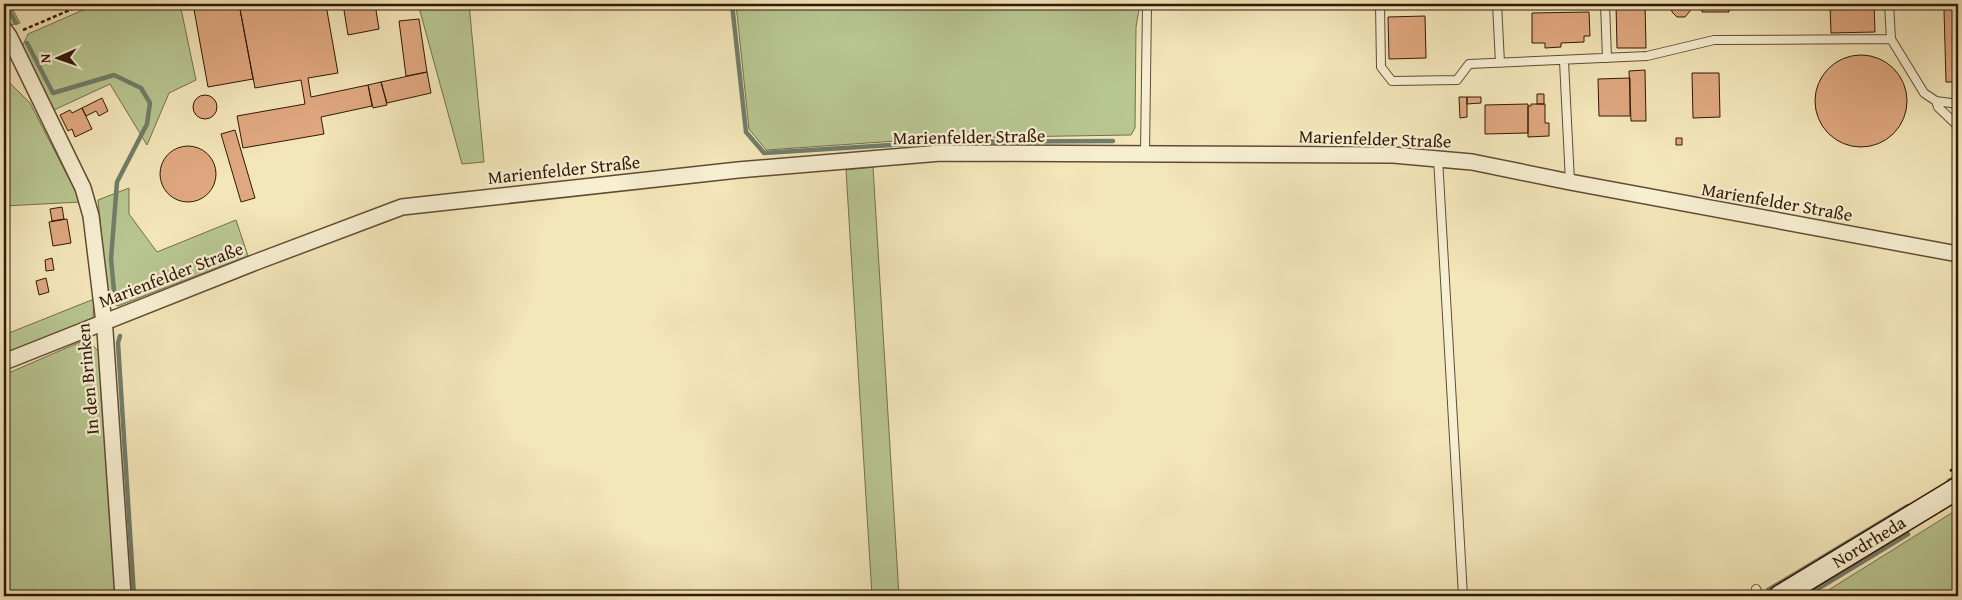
<svg xmlns="http://www.w3.org/2000/svg" width="1962" height="600" font-family="'Gentium Book Plus',serif">
<rect width="100%" height="100%" fill="#f3e6b9"/>
<filter id="stains"><feTurbulence type="fractalNoise" baseFrequency=".004" numOctaves="4"/><feColorMatrix values="0 0 0 0 .2 0 0 0 0 .09 0 0 0 0 .02 0 0 0 .5 -.17"/></filter>
<radialGradient id="worn" r=".72"><stop offset=".6" stop-color="#630" stop-opacity="0"/><stop offset="1" stop-color="#630" stop-opacity=".3"/></radialGradient>
<path fill="#b8c691" stroke="#746f4c" d="M 4,4 L 10,4 L 20,23 L 9,25 L 4,17 Z
M 97,4 L 180,4 L 196,80 L 169,93 L 147,145 L 110,84 L 54,110 L 22,47 L 28,34 Z
M 418,4 L 469,4 L 484,162 L 462,164 Z
M 736,4 L 1140,4 L 1136,27 L 1135,128 L 1131,135 L 940,138 L 766,150 L 749,129 Z
M 4,77 L 30,103 L 81,202 L 4,206 Z
M 873,167 L 899,596 L 872,596 L 846,170 Z
M 129,188 L 129,214 L 157,252 L 236,220 L 248,256 L 118,306 L 108,301 L 98,200 Z
M 94,299 L 93,318 L 4,354 L 4,335 Z
M 87,339 L 99,352 L 116,596 L 4,596 L 4,375 Z
M 1958,509 L 1958,596 L 1819,596 Z"/>
<g fill="none" stroke-linecap="round" stroke-linejoin="round">
<path stroke="#717d6a" stroke-width="4.5" d="M 6,4 L 16,23
M 732,4 L 746,132 L 764,153 L 939,142 L 1113,141
M 27,43 L 53,93 L 114,75 L 141,88 L 150,103 L 147,124 L 117,182 L 111,259 L 115,301
M 120,336 L 118,343 L 134,596
M 1949,481 L 1958,476
M 1768,590 L 1908,506
M 1806,596 L 1908,534"/>
</g>
<path fill="#e0a880" stroke="#311807" d="M 193,4 L 239,4 L 253,79 L 208,87 Z
M 239,4 L 333,4 L 326,5 L 338,73 L 308,78 L 311,97 L 368,85 L 372,106 L 321,117 L 324,134 L 243,148 L 237,116 L 305,104 L 301,80 L 255,88 Z
M 343,4 L 375,4 L 379,29 L 348,35 Z
M 1616,4 L 1645,4 L 1646,48 L 1617,48 Z
M 1671,4 L 1690,4 L 1690,11 L 1685,17 L 1677,17 L 1672,12 Z
M 1702,4 L 1729,4 L 1729,12 L 1702,12 Z
M 1874,4 L 1875,32 L 1831,33 L 1830,5 Z
M 1944,9 L 1958,9 L 1958,82 L 1946,82 Z
M 1589,12 L 1590,36 L 1584,36 L 1584,42 L 1561,43 L 1561,47 L 1545,48 L 1545,43 L 1532,43 L 1532,13 Z
M 1425,16 L 1426,58 L 1389,59 L 1388,17 Z
M 419,19 L 427,72 L 406,76 L 399,21 Z
M1815 101a46 46 0 1 1 92 0a46 46 0 1 1-92 0Z
M 1645,70 L 1646,121 L 1631,121 L 1629,71 Z
M 427,72 L 431,93 L 387,103 L 381,82 Z
M 1692,73 L 1719,73 L 1720,117 L 1693,118 Z
M 1630,78 L 1630,116 L 1599,116 L 1598,79 Z
M 381,82 L 387,105 L 373,108 L 368,85 Z
M 1537,94 L 1544,94 L 1544,104 L 1537,104 Z
M193 107a12 12 0 1 1 24 0a12 12 0 1 1-24 0Z
M 1459,97 L 1467,97 L 1467,117 L 1460,118 Z
M 1467,97 L 1481,97 L 1481,103 L 1467,104 Z
M 102,98 L 108,111 L 99,116 L 96,111 L 86,116 L 82,108 Z
M 1528,104 L 1528,133 L 1485,134 L 1485,105 Z
M 1531,104 L 1545,104 L 1545,123 L 1549,123 L 1549,136 L 1528,137 L 1528,106 L 1531,106 Z
M 82,108 L 92,129 L 75,137 L 72,129 L 68,131 L 60,115 L 70,110 L 72,113 Z
M 235,130 L 255,198 L 241,202 L 221,134 Z
M 1676,138 L 1682,138 L 1682,145 L 1676,145 Z
M160 174a28 28 0 1 1 56 0a28 28 0 1 1-56 0Z
M 62,207 L 64,219 L 52,221 L 50,209 Z
M 67,219 L 71,243 L 53,246 L 49,222 Z
M 52,258 L 54,270 L 46,271 L 45,260 Z
M 46,278 L 49,292 L 39,295 L 36,281 Z"/>
<g fill="none" stroke-linecap="round" stroke-linejoin="round">
<defs>
<path id="service" d="M 1380,4 L 1381,67 L 1392,81 L 1457,80 L 1469,64 L 1647,56 L 1714,40 L 1891,39
M 1497,4 L 1500,63
M 1605,4 L 1607,58
M 1889,4 L 1891,39 L 1924,93 L 1936,101 L 1958,104
M 1564,61 L 1570,182
M 1936,101 L 1938,107 L 1958,126
M 1145,154 L 1147,4
M 1438,158 L 1463,596
M 1756,589 L 1760,596"/>
<path id="minor" d="M 4,29 L 9,36 L 83,188 L 91,216 L 105,331 L 123,596
M 4,362 L 256,262 L 402,207 L 738,170 L 941,153 L 1393,155 L 1472,162 L 1570,182 L 1958,254"/>
<g id="secondary">
<path id="s1" d="M 1780,596 L 1958,488"/>
</g>
</defs>
<use href="#service" stroke="#624c34" stroke-width="10"/>
<use href="#minor" stroke="#624c34" stroke-width="18"/>
<use href="#secondary" stroke="#311807" stroke-width="24"/>
<path stroke="#311807" stroke-width="2.5" stroke-dasharray="4 2.5" stroke-linecap="butt" d="M 23,30 L 84,4
M 1950,471 L 1958,466"/>
<use href="#service" stroke="#f7efd2" stroke-width="8"/>
<use href="#minor" stroke="#f7efd2" stroke-width="15"/>
<use href="#secondary" stroke="#f7efd2" stroke-width="21"/>
</g>
<g text-anchor="middle" stroke-width="4.5" stroke-linejoin="round" paint-order="stroke">
<g font-size="18" fill="#311807" stroke="#f7efd2">
<text transform="translate(969 137) rotate(-1)" y="6">Marienfelder Straße</text>
<text transform="translate(1375 139) rotate(2)" y="6">Marienfelder Straße</text>
<text transform="translate(564 170) rotate(-6)" y="6">Marienfelder Straße</text>
<text transform="translate(1777 202) rotate(10)" y="6">Marienfelder Straße</text>
<text transform="translate(171 275) rotate(-21)" y="6">Marienfelder Straße</text>
<text transform="translate(88 379) rotate(-95)" y="6">In den Brinken</text>
<text dy="6" stroke="none"><textPath href="#s1" startOffset="104">Nordrheda</textPath></text>
</g>
</g>
<rect width="1962" height="600" fill="none" stroke="#f3e6b9" stroke-width="20"/>
<rect x="5" y="5" width="1952" height="590" fill="none" stroke="#311807" stroke-width="2.5"/>
<rect x="10" y="10" width="1942" height="580" fill="none" stroke="#311807"/>
<g transform="translate(58 58) rotate(268)" stroke="#f7efd2" stroke-width="4" paint-order="stroke">
<path d="M0-4L9 19L0 12L-9 19Z" fill="#311807"/>
<text y="-8" font-size="14" font-weight="bold" text-anchor="middle" fill="#311807">N</text>
</g>
<rect width="100%" height="100%" filter="url(#stains)"/>
<rect width="100%" height="100%" fill="url(#worn)"/>
</svg>
